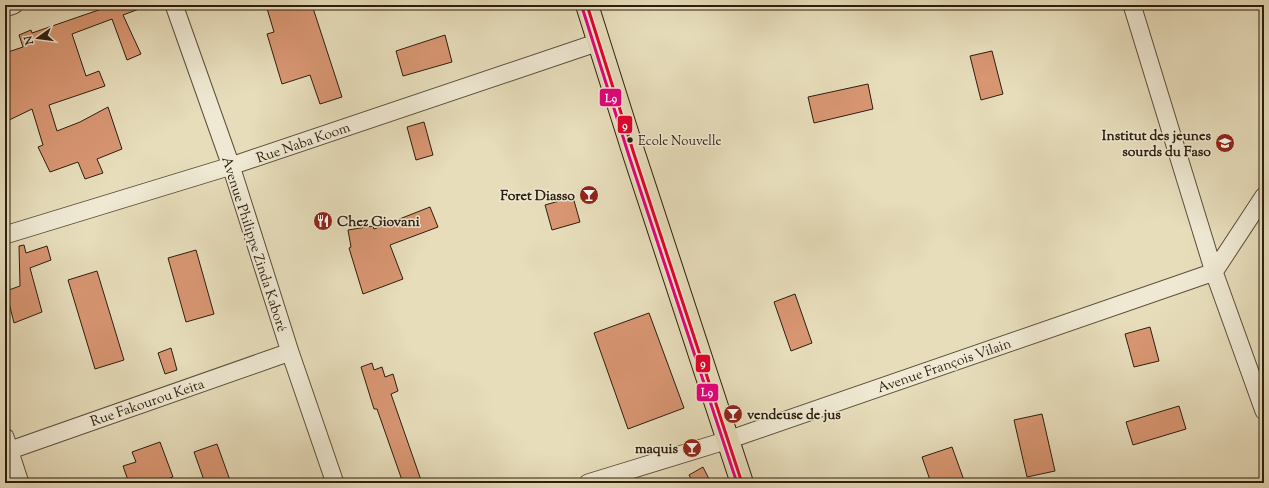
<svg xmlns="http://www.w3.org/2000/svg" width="1269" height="488" font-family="'Sorts Mill Goudy',serif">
<rect width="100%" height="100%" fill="#e7ddbb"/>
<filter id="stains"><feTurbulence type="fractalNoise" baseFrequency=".005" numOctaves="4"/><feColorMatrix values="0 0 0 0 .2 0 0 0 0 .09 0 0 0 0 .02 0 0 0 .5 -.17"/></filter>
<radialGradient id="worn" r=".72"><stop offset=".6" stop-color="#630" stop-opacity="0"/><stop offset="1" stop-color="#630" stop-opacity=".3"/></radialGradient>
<path fill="#d89672" stroke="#2c1e0d" d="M 113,5 L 147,5 L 147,6 L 123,15 L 141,54 L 127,60 L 112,19 L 72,34 L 86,76 L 99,71 L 105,86 L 49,105 L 57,131 L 80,122 L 108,107 L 122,149 L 97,159 L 103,173 L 85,179 L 78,162 L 50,172 L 38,147 L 43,145 L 32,109 L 5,122 L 5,53 L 23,47 L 19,35 L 31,30 L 32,33 Z
M 266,5 L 312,5 L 342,97 L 320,104 L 310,75 L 282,84 L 267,34 L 274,32 Z
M 445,35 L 452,62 L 403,76 L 396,51 Z
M 992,51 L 1003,94 L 981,100 L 970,56 Z
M 868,84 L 873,109 L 814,123 L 808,97 Z
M 424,122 L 433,155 L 416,160 L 407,127 Z
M 573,197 L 580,222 L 552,230 L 545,205 Z
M 430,207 L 438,227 L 390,245 L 403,279 L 363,294 L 349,248 L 351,247 L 348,230 L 373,226 L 374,229 Z
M 24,245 L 26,253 L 47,246 L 51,260 L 30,268 L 42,312 L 14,323 L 6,291 L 20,286 L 19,246 Z
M 196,250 L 214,314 L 186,322 L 168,258 Z
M 97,271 L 124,360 L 95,369 L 68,280 Z
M 795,294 L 812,343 L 791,351 L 774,302 Z
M 649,313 L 684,408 L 628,429 L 594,333 Z
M 1150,327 L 1159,361 L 1134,367 L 1125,334 Z
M 171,348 L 177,370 L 165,374 L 158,353 Z
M 372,363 L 374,370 L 382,367 L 385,377 L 393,374 L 398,391 L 391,394 L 422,483 L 403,483 L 377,409 L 374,409 L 361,367 Z
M 1179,406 L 1186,429 L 1133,445 L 1126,422 Z
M 1042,414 L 1055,471 L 1027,477 L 1014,420 Z
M 160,442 L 173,477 L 156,483 L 129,483 L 123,466 L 136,462 L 132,452 Z
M 217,444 L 231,483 L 205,483 L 194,452 Z
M 952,447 L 965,483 L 931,483 L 922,457 Z
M 703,467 L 711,483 L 693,483 L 689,475 Z"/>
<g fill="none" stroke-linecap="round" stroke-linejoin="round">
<defs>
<path id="minor" d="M 174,5 L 231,166 L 290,352 L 335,483
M 1132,5 L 1214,272 L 1264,411
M 5,8 L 14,5
M 5,235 L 231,166 L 599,42
M 5,437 L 20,483
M 5,452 L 290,352
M 588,483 L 728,440 L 1214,272 L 1264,196"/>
<path id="trunk" d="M 587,5 L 634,154 L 742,483"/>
</defs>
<use href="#minor" stroke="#5b4e38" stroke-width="19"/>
<use href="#trunk" stroke="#2c1e0d" stroke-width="24"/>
<use href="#minor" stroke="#efe9d3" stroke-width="17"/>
<use href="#trunk" stroke="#e7ddbb" stroke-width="22"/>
<defs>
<path id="bus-1" d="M 587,5 L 634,154 L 742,483"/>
<path id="bus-2" d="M 582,7 L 629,156 L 737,483"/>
</defs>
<use href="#bus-1" stroke="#efe9d3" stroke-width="6"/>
<use href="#bus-2" stroke="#efe9d3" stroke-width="6"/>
<use href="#bus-1" stroke="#e4002b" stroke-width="3"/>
<use href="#bus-2" stroke="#e5007d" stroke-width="3"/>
</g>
<defs>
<symbol id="school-disc" viewBox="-11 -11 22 22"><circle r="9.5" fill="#8f2418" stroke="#efe9d3"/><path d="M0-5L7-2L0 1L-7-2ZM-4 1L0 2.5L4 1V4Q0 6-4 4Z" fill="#fff"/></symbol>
<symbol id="bar-disc" viewBox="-11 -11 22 22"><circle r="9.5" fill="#8f2418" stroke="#efe9d3"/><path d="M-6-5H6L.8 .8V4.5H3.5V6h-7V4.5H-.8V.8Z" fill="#fff"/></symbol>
<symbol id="restaurant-disc" viewBox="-11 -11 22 22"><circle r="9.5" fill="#8f2418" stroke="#efe9d3"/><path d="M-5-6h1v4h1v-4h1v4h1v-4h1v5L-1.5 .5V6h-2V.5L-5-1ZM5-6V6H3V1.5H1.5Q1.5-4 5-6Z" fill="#fff"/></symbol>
</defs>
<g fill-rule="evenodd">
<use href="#school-disc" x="1214" y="132" width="22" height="22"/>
<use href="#bar-disc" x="578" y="184" width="22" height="22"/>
<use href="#restaurant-disc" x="312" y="210" width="22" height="22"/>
<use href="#bar-disc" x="722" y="403" width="22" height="22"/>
<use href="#bar-disc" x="681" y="437" width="22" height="22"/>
</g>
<circle fill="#2c1e0d" stroke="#efe9d3" stroke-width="1.5" cx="630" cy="140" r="3.5"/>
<g text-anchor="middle" stroke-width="3" stroke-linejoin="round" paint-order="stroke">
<g font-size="13" fill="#2c1e0d" stroke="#efe9d3" text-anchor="start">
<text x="638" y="145">Ecole Nouvelle</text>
</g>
<g font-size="14" font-weight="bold" fill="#2c1e0d" stroke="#efe9d3" text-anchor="end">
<text x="1211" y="140">Institut des jeunes<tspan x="1211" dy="16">sourds du Faso</tspan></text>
<text x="575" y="200">Foret Diasso</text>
<text x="337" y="226" text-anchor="start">Chez Giovani</text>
<text x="747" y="419" text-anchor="start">vendeuse de jus</text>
<text x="678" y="453">maquis</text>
</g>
<g font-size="14" fill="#2c1e0d" stroke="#efe9d3">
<text transform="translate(303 142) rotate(-19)" y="5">Rue Naba Koom</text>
<text transform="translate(255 244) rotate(72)" y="5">Avenue Philippe Zinda Kaboré</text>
<text transform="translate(944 365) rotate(-19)" y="5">Avenue François Vilain</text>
<text transform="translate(147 402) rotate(-19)" y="5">Rue Fakourou Keita</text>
</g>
</g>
<g stroke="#efe9d3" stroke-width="1.5">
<rect x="599" y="88" width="23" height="19" rx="4" fill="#e5007d"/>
<rect x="617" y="115" width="16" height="19" rx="4" fill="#e4002b"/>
<rect x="695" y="354" width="16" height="19" rx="4" fill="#e4002b"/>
<rect x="696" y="383" width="23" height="19" rx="4" fill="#e5007d"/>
</g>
<g font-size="11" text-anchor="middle" font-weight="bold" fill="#fff">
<text x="611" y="102">L9</text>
<text x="625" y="129">9</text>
<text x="703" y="367">9</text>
<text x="707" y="396">L9</text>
</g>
<rect width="1269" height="488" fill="none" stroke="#e7ddbb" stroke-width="20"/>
<rect x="6" y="6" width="1257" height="476" fill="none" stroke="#2c1e0d" stroke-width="2"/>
<rect x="10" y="10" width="1249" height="468" fill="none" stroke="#2c1e0d"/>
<g transform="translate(38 38) rotate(256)" stroke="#efe9d3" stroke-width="3" paint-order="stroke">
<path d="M0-3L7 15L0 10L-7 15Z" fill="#2c1e0d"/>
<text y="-6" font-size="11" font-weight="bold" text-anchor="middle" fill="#2c1e0d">N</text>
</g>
<rect width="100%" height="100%" filter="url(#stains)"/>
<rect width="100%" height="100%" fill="url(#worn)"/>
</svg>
